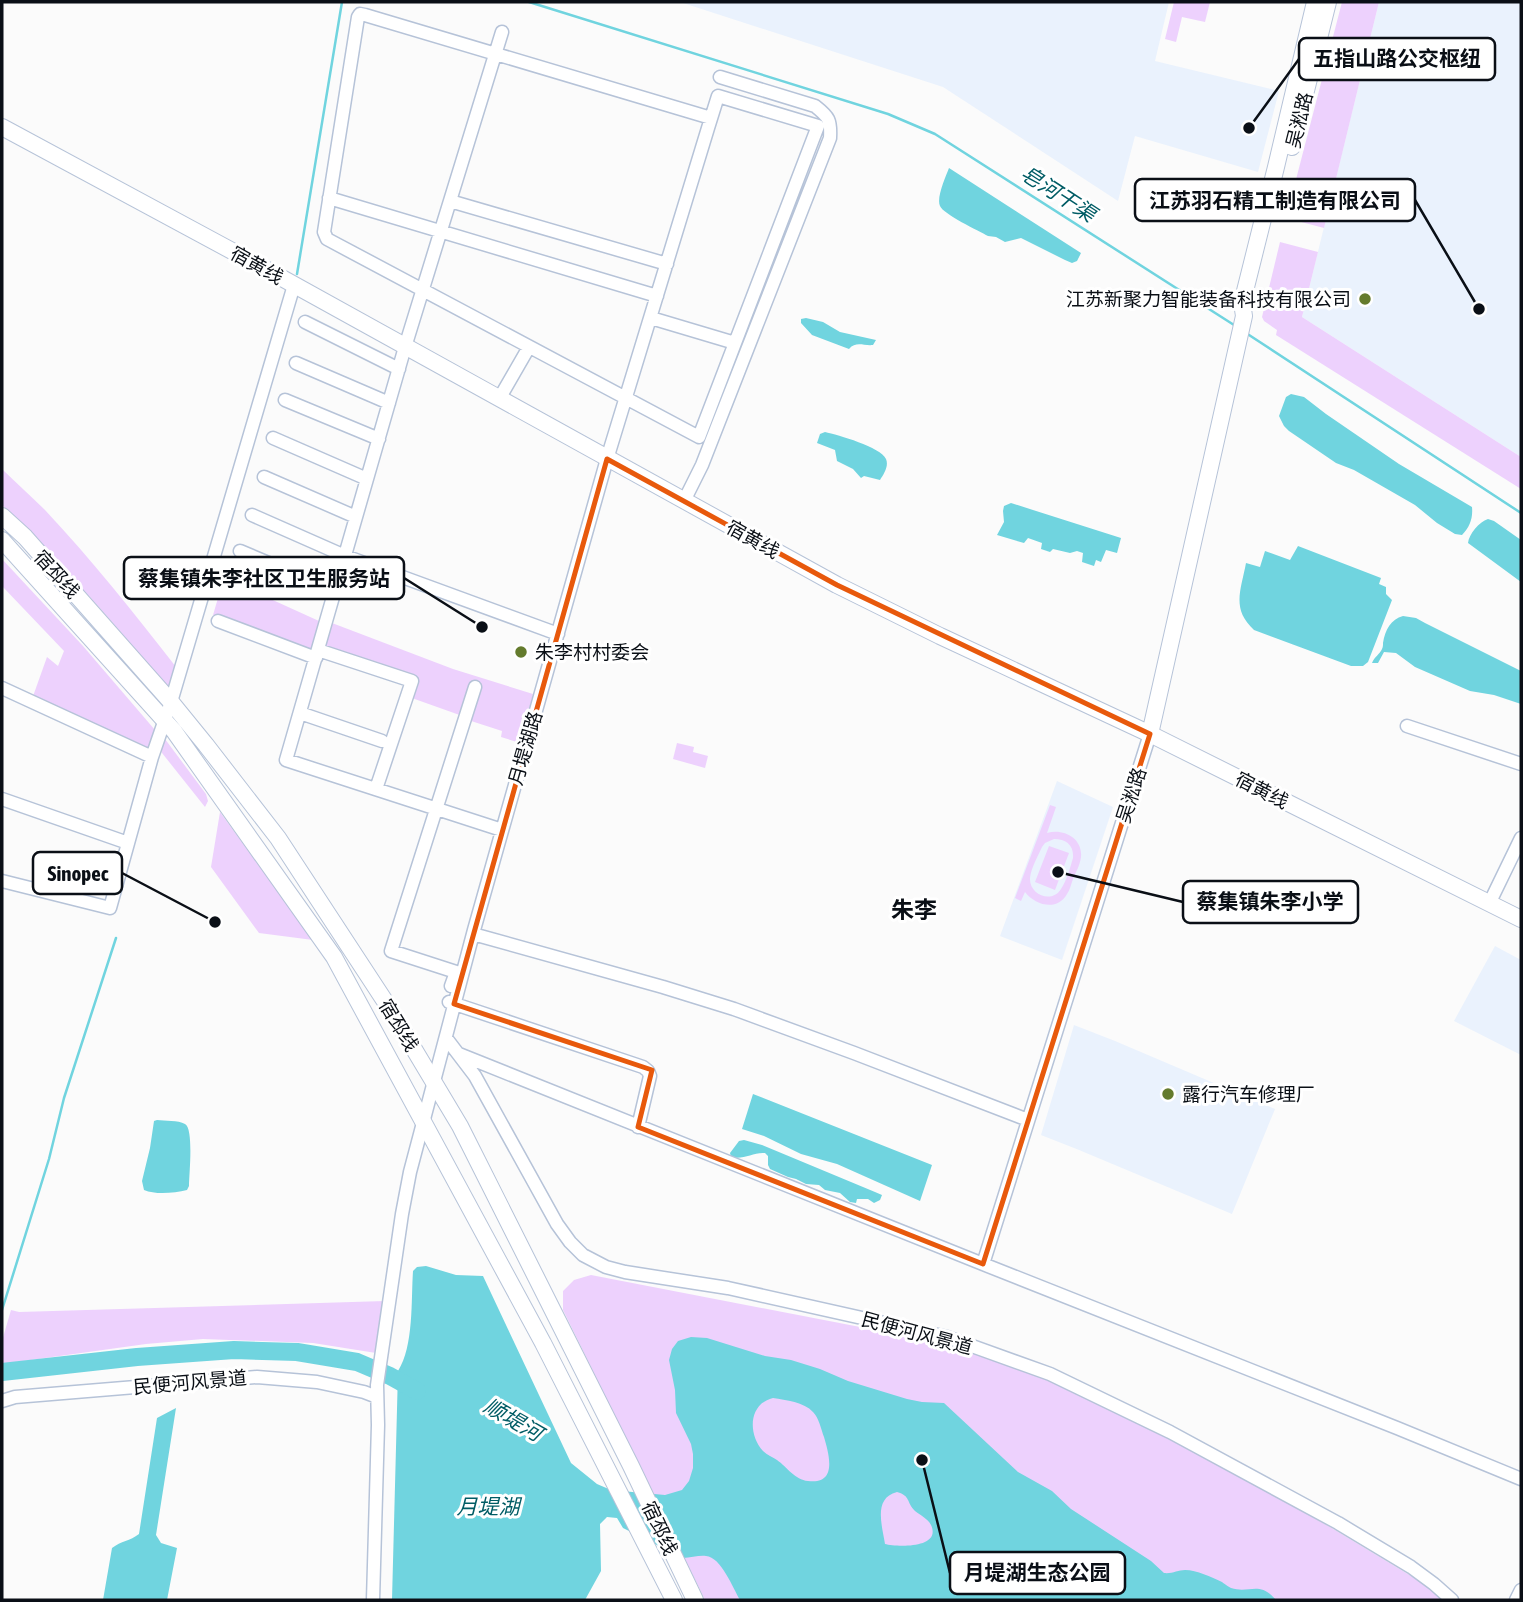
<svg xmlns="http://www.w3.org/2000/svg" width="1523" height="1602" font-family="'Asap Condensed','Noto Sans SC',sans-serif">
<rect width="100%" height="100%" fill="#fbfbfb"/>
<path fill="#eaf2fd" d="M 680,2 L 1169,2 L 1155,61 L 1279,91 L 1258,172 L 1135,136 L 1118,201 L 943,87 Z
M 1379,2 L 1521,2 L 1521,457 L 1302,317 Z
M 1057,781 L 1113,807 L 1062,960 L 1000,936 Z
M 1495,946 L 1521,960 L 1521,1055 L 1454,1021 Z
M 1074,1025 L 1115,1041 L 1275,1109 L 1232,1214 L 1079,1150 L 1041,1135 Z"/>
<path fill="#edd1fd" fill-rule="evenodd" d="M 1174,2 L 1210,2 L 1205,22 L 1182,17 L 1176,42 L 1165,39 Z
M 1342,2 L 1379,2 L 1324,228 L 1286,218 Z
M 1280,242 L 1318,252 L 1302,317 L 1521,457 L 1521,489 L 1276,335 L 1277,330 L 1264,321 L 1262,317 Z
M 2,469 C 16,483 31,496 45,510 C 92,560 134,613 176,667 L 169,689 C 116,625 61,563 2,505 Z
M 2,559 L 83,646 L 155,730 L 147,751 L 32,699 L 47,657 L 58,666 L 64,651 L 2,586 Z
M 224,578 L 319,621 L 311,651 L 213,615 Z
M 332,623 L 453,669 L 533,694 L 520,743 L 501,737 L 502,731 L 468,720 L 468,718 L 409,697 L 415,680 L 324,649 L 330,626 Z
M 165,739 L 206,794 L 208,801 L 205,807 L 162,753 L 161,749 Z
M 677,743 L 694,747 L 693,752 L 708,756 L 705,768 L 673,759 Z
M 1050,805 L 1056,807 L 1047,833 C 1063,828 1083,838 1081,857 C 1080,865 1076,872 1073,879 C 1071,884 1070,890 1067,894 C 1057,912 1035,905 1025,892 L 1021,901 L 1015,898 ZM 1054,839 C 1066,839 1074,845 1073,858 C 1070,868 1067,880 1061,889 C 1052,904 1029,895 1030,878 C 1031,868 1038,856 1042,847 L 1045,843 Z
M 220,812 L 313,940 L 259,933 L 211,867 Z
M 1049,846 L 1069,853 L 1055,890 L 1035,882 Z
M 591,1275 L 948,1344 L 1052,1382 L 1152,1430 L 1264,1490 L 1330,1527 L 1436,1591 L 1444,1600 L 705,1600 L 563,1310 L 563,1291 L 574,1280 Z
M 385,1301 L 376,1353 L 313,1343 L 203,1339 L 146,1344 L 2,1364 L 2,1341 L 11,1310 L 19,1312 Z"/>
<path fill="#70d4df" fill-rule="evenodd" d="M 949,168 L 1081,253 L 1077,261 L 1072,263 L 1065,260 L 1021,238 L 1005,242 L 996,237 L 988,236 C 979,231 943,214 940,206 C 936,198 946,176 949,168 Z
M 806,318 L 823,322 L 840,332 L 876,340 L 873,345 C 863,346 856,341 849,349 L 812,335 L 801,323 L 801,319 Z
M 1291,394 L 1304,397 L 1326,414 L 1399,464 L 1472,507 C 1473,518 1470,527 1462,535 L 1455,534 L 1437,523 L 1415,505 L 1354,470 L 1336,463 L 1289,431 L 1284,426 L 1279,416 L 1286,397 Z
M 825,432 C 838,435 881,447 886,459 C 889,466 884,474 880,480 L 864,476 L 861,478 L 853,469 L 837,461 L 835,450 L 817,443 L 820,434 Z
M 1011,503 L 1121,538 L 1117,553 L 1106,550 L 1101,562 L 1096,560 L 1094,566 L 1082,562 L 1083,553 L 1077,551 L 1070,553 L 1053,549 L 1050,552 L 1041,549 L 1042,543 L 1028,538 L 1024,543 L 997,535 L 1004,522 L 1003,511 L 1004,506 Z
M 1488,519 L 1494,521 L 1521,540 L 1521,582 L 1468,543 C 1469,534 1479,522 1488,519 Z
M 1298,546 L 1381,578 L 1379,584 L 1386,587 L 1386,594 L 1392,600 L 1368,662 L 1363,666 L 1351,666 L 1254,630 C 1231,609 1241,590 1246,563 L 1260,567 L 1265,551 L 1290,560 Z
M 1403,616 L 1416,618 L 1425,623 L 1521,671 L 1521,704 L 1494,695 L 1470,691 L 1415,667 L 1396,653 L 1384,652 L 1378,663 L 1372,663 C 1374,657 1380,654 1382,649 C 1383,647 1383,645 1383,643 C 1385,630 1391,619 1403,616 Z
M 753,1094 L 932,1165 L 920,1201 L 837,1164 L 801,1154 L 764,1136 L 742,1129 Z
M 157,1120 C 165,1121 178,1120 185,1124 C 194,1129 189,1175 189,1186 L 187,1190 C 174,1193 156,1195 144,1190 L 142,1181 L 150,1148 L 154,1121 Z
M 744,1140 L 762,1145 L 875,1192 L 882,1195 L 880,1200 L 874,1203 L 868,1199 L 857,1199 L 856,1203 L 850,1202 L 840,1193 L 825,1190 L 819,1185 L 806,1184 L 796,1179 L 788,1177 L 770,1169 L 768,1165 L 768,1156 L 765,1153 C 753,1152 744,1160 731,1157 L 730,1153 L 739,1141 Z
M 426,1266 L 456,1275 L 483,1276 L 571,1463 L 597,1484 L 611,1490 L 665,1495 L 682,1490 L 689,1481 L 693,1468 L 693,1454 L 691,1444 L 676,1413 L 675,1390 L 669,1360 L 672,1349 L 678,1341 L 691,1337 L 707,1338 L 765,1356 L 791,1360 L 820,1369 L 848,1381 L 907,1399 L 922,1402 L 944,1403 L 1018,1472 L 1052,1491 L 1071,1509 L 1151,1561 L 1164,1573 C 1172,1574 1178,1570 1185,1570 C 1197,1570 1211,1577 1222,1582 C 1223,1583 1229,1587 1231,1588 C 1250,1594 1259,1580 1276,1600 L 740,1600 C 733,1588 721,1557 706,1556 C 699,1555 691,1558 683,1558 L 623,1528 L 617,1518 L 607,1517 L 600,1524 L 601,1571 L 585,1600 L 392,1600 L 398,1371 C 414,1346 411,1300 413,1271 L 417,1267 ZM 773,1398 C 786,1400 804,1402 813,1412 C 819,1418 821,1429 824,1437 C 829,1454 838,1485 808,1481 C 795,1480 787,1467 777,1460 C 773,1457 767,1455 763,1451 C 748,1435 748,1404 773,1398 ZM 897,1492 C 911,1496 906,1502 915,1511 C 920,1515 928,1519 931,1525 C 942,1549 896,1547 885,1544 C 882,1525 873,1498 897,1492 Z
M 176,1408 L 156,1535 L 161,1543 L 177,1548 L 167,1600 L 103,1600 L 112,1548 C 121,1541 130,1541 139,1534 L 157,1418 Z"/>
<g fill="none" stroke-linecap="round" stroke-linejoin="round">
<path stroke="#70d4df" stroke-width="2.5" d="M 529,2 L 888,114 L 935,134 L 1234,325
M 297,274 L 342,2
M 1246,333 L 1521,513
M 2,1310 L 49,1159 L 64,1098 L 116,938"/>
<path stroke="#70d4df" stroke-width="18" d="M 2,1372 L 137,1357 L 234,1350 L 297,1352 L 357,1362 L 390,1376 L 417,1391"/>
<defs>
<path id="minor" d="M 329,198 L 657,296
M 450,201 L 667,264
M 651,318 L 735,343
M 305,322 L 399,369
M 296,363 L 389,403
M 499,399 L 529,347
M 285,400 L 379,439
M 273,438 L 367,479
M 264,477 L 356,517
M 684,501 L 702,465 L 830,138 C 831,120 829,117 815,106 L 720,77
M 252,515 L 345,556 L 558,634
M 240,551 L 335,591
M 218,621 L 316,658
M 318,650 L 412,681 L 376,789
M 2,688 L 152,757
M 300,713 L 382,741
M 1407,726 L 1521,764
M 2,799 L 128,843
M 502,830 L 286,760 L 405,347 L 502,32
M 2,881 L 110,908 L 152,757 L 171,702 L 294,285
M 1489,904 L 1521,838
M 473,934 L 663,987 L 734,1009 L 854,1053 L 1028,1120
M 451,986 L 456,972 L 391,951 L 475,687
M 449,1002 L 643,1067 L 648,1071 L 650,1076 L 638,1127
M 446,1038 L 475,1076 L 557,1224 L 570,1242 L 583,1255 L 606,1267 L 625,1272 L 728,1288 L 947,1337 L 1050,1374 L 1170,1432 L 1338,1523 L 1411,1567 L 1434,1584 L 1452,1600
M 459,1054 L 983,1264 L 1397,1428 L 1521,1479
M 983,1264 L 1150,734
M 2,1401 L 15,1397 L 257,1377 L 317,1382 L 364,1392 L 377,1397
M 373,1600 L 378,1425 L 377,1385 L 402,1214 L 410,1172 L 474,930 L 607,459 C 641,349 674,238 708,128 L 718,96 L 818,126 L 699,437 C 575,371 451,305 327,239 L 324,232 L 358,17 L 360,14 L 365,15 L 711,118
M 1516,1600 L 1521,1590"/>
<path id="major" d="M 2,127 L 271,272 L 837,585 L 940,636 L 1150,734 L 1521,919
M 1292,147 L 1328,2
M 2,516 L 25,537 L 140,667 L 171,702 L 206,745 L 278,838 L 390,1009 L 460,1126 L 631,1466 L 695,1600
M 2,540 L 174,731 L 334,957 L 543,1343 L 674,1600
M 1150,734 L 1244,316 L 1242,303 L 1276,167 L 1315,2"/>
</defs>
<use href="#minor" stroke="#b6c3d8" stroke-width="15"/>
<use href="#major" stroke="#b6c3d8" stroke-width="18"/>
<use href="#minor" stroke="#fff" stroke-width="12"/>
<use href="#major" stroke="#fff" stroke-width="16"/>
</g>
<path fill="none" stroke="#e8590c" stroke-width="5" stroke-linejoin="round" d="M 607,459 L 837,585 L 1150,734 L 983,1264 L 638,1127 L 652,1070 L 454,1004 Z"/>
<g fill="#647b2d" stroke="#fff" stroke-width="2.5">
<circle cx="1365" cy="299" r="7"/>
<circle cx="521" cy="652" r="7"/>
<circle cx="1168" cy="1094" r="7"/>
</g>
<g text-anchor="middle" stroke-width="6" stroke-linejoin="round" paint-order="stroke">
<g font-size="19" fill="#0a0f16" stroke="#fff">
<text transform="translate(1299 120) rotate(-76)" y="7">吴淞路</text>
<text transform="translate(257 265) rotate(29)" y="7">宿黄线</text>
<text transform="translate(753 539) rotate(29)" y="7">宿黄线</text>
<text transform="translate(57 574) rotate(48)" y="7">宿邳线</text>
<text transform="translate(525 748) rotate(-74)" y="7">月堤湖路</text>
<text transform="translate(1262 790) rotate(27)" y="7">宿黄线</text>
<text transform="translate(1131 795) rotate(-72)" y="7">吴淞路</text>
<text transform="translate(399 1025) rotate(59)" y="7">宿邳线</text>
<text transform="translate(917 1333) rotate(15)" y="7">民便河风景道</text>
<text transform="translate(190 1382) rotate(-5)" y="7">民便河风景道</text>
<text transform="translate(660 1528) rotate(65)" y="7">宿邳线</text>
</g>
<g font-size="19" fill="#0a0f16" stroke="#fff" text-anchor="start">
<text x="1351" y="306" text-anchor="end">江苏新聚力智能装备科技有限公司</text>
<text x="535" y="659">朱李村村委会</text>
<text x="1182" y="1101">露行汽车修理厂</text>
</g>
<g font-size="21" font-style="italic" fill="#005c65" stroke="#fff">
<text transform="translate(1058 194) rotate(33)" y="7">皂河干渠</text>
<text transform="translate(513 1420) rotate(30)" y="7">顺堤河</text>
<text x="488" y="1514">月堤湖</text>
</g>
<g font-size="23" font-weight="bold" fill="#0a0f16" stroke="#fff">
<text x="914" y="918">朱李</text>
</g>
</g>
<path fill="none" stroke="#0a0f16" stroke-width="2.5" d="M1249 128L1299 59M1479 309L1415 200M482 627L404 578M215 922L122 873M1058 872L1183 902M922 1460L950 1573"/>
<g fill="#0a0f16" stroke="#fff" stroke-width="2.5">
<circle cx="1249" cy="128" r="7"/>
<circle cx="1479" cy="309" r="7"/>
<circle cx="482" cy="627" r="7"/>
<circle cx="215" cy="922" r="7"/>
<circle cx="1058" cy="872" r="7"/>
<circle cx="922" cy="1460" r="7"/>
</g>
<g fill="#fff" stroke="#0a0f16" stroke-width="2.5">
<rect x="1299" y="38" width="196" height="42" rx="7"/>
<rect x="1135" y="179" width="280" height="42" rx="7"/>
<rect x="124" y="557" width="280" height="42" rx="7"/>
<rect x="33" y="852" width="89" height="42" rx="7"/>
<rect x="1183" y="881" width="175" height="42" rx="7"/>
<rect x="950" y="1552" width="175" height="42" rx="7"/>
</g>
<g font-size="21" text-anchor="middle" font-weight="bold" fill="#0a0f16">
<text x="1397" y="66">五指山路公交枢纽</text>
<text x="1275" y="208">江苏羽石精工制造有限公司</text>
<text x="264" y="586">蔡集镇朱李社区卫生服务站</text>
<text x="78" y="881">Sinopec</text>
<text x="1270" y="909">蔡集镇朱李小学</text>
<text x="1037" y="1580">月堤湖生态公园</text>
</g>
<rect width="1523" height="1602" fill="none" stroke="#0a0f16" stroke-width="7"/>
</svg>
